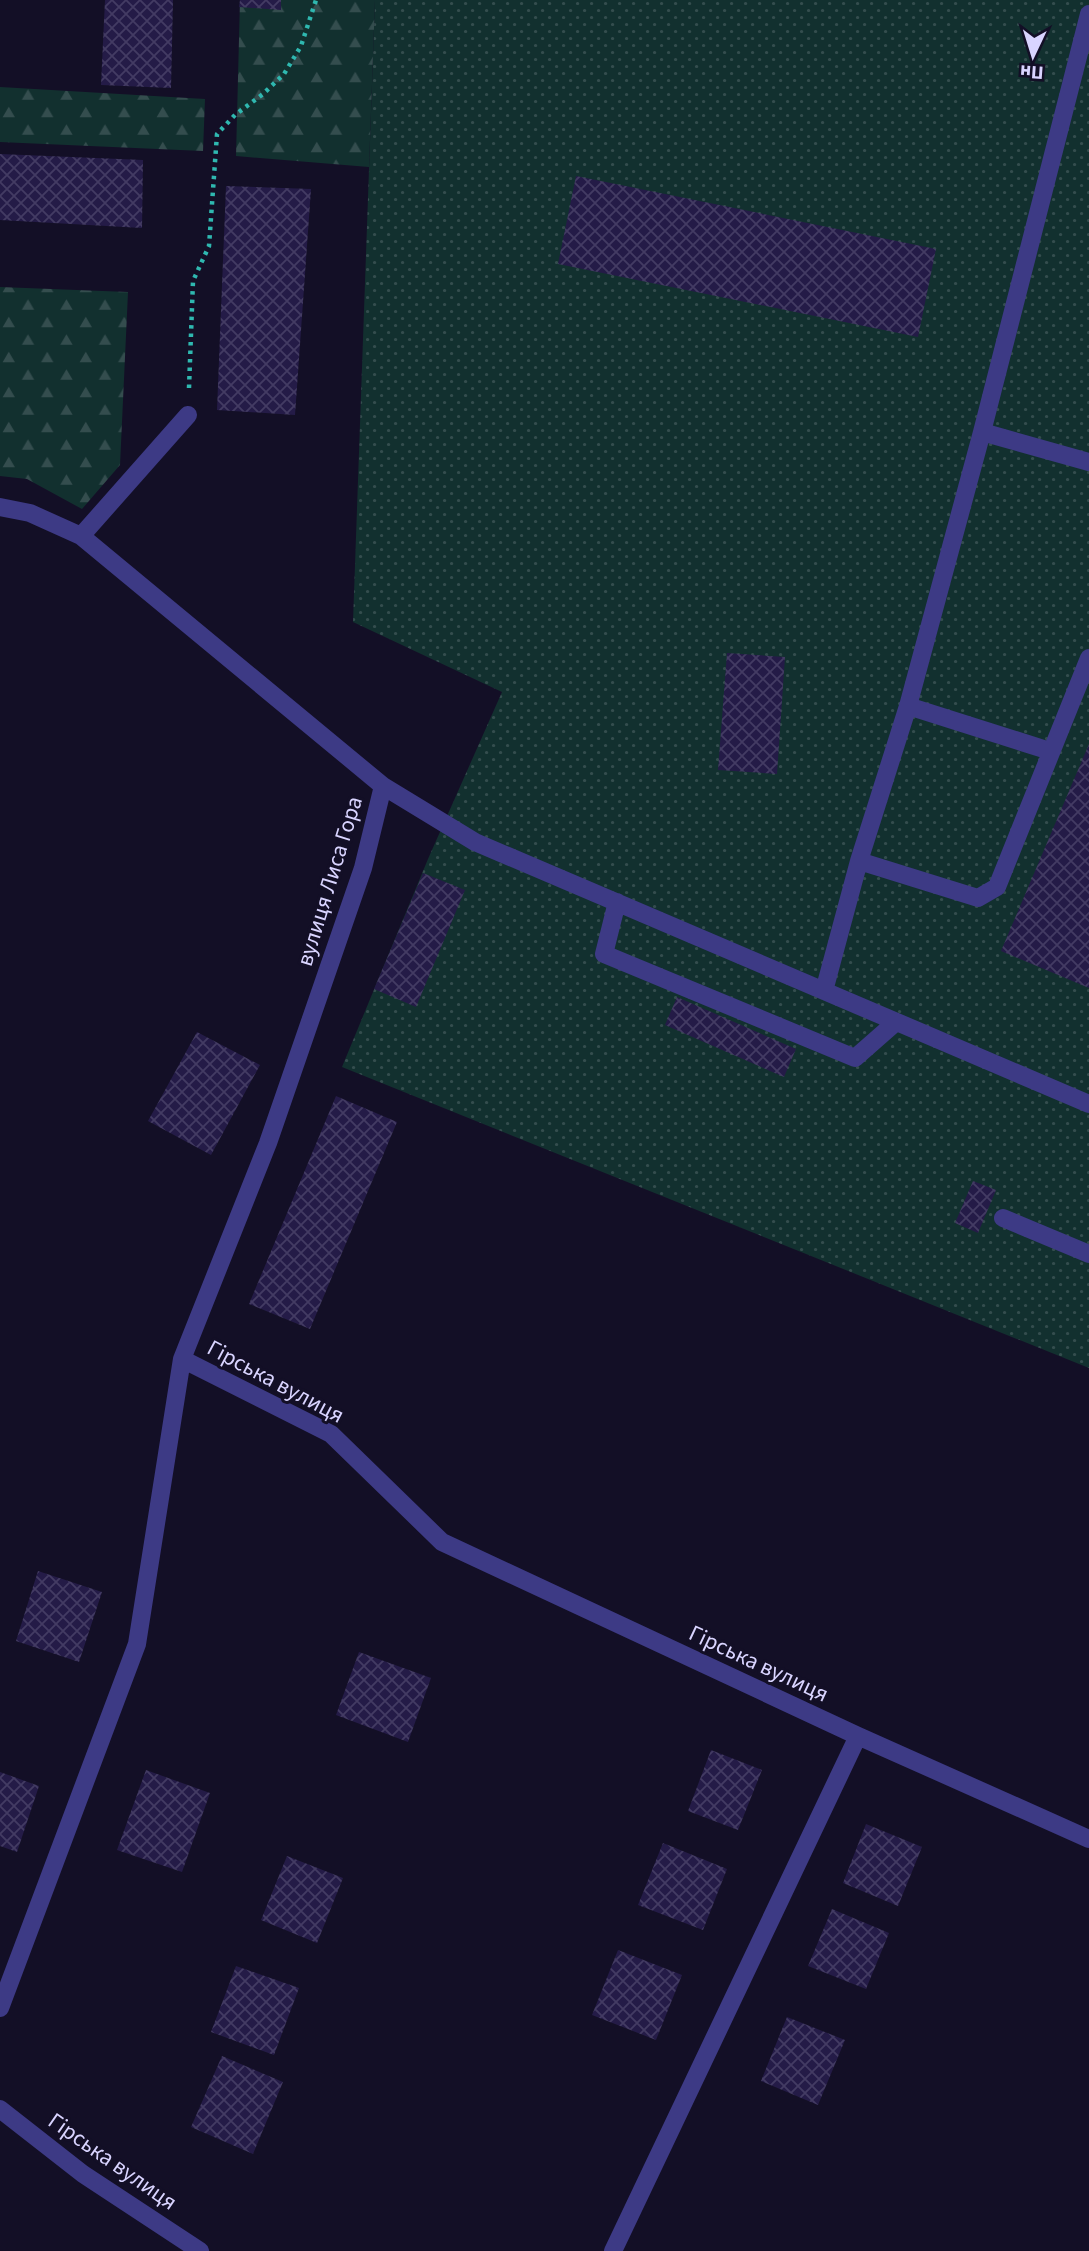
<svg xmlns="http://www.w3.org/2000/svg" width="1089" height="2251" font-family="'Source Sans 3',sans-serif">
<defs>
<pattern id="grass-dots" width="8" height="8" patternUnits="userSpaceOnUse" patternTransform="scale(1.75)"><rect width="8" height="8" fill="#12302f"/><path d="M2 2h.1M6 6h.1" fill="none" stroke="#344d4e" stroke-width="1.8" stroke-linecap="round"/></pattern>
<pattern id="forest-firs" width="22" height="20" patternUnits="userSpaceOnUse" patternTransform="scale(1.75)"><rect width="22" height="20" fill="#12302f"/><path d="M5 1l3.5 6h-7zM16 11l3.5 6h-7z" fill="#344d4e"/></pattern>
<pattern id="building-cross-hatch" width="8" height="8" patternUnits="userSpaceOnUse" patternTransform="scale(1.75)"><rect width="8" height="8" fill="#241b47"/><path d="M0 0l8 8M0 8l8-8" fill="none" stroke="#433b63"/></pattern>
</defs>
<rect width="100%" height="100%" fill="#130f26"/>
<path fill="url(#grass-dots)" d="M 375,0 L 1089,0 L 1089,1368 L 342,1067 L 428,859 L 502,692 L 353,622 Z"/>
<path fill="url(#forest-firs)" d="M 240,0 L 375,0 L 369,167 L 236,156 Z
M 0,87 L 205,99 L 203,151 L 0,142 Z
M 0,287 L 128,292 L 120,465 L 82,509 L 27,479 L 0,476 Z"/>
<path fill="url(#building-cross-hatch)" d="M 105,0 L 173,0 L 171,88 L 101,85 Z
M 240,0 L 281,0 L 281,10 L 239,7 Z
M 0,154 L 143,160 L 142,228 L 0,220 Z
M 576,176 L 936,249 L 918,337 L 558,264 Z
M 226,186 L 311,189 L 295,415 L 217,410 Z
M 727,653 L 785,657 L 777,774 L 718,770 Z
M 1089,744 L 1089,988 L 1001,951 Z
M 423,873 L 465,890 L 416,1007 L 374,989 Z
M 677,997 L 796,1049 L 784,1077 L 665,1025 Z
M 197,1032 L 260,1065 L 211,1155 L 148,1121 Z
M 336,1096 L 397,1122 L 310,1329 L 249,1304 Z
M 973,1181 L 996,1190 L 978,1233 L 955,1223 Z
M 38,1571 L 102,1592 L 79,1662 L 16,1641 Z
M 359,1652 L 431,1678 L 408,1742 L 336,1715 Z
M 711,1750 L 762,1770 L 738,1830 L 688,1811 Z
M 146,1770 L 210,1793 L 182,1872 L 117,1850 Z
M 0,1772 L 39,1786 L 17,1852 L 0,1846 Z
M 866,1824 L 922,1847 L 898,1906 L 843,1883 Z
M 663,1843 L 727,1869 L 703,1930 L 638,1905 Z
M 287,1856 L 343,1878 L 317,1943 L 261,1920 Z
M 832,1909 L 889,1933 L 866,1989 L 808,1966 Z
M 618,1950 L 682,1975 L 656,2040 L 592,2015 Z
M 236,1966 L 299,1988 L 274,2055 L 211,2032 Z
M 787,2017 L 845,2040 L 818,2105 L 761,2081 Z
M 222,2056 L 283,2082 L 253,2154 L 191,2127 Z"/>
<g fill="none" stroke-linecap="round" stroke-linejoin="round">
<path stroke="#2fb8b0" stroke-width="4.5" stroke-dasharray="3.5 5" stroke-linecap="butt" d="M 189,388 L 193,281 L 209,246 L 217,134 L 235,115 L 263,94 L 284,74 L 301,46 L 316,0"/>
<path stroke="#3d3a85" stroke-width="18" d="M 982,432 L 1089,462
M 0,507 L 30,513 L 81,536 L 383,786 L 363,868 L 268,1143 L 182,1359 L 137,1644 L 0,2008
M 81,536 L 188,415
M 908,706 L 1050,751
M 383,786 L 475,842 L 1089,1104
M 859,861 L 978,898 L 997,887 L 1089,658
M 617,902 L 604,954 L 855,1058 L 896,1022
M 824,991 L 859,861 L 908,706 L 982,432 L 1089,14
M 1003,1218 L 1089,1254
M 182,1359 L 331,1434 L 442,1542 L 858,1736 L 1089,1839
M 0,2109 L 83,2174 L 200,2251
M 613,2251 L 858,1736"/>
</g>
<g text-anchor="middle" stroke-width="6" stroke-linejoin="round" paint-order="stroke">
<g font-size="23" fill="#d9d4ff" stroke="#130f26">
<text transform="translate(329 881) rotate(-73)" y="8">вулиця Лиса Гора</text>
<text transform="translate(276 1381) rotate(28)" y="8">Гірська вулиця</text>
<text transform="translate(759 1663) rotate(25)" y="8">Гірська вулиця</text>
<text transform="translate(113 2161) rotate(35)" y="8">Гірська вулиця</text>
</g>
</g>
<g transform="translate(1033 56) rotate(184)" stroke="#130f26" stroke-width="5" paint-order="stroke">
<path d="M0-5L12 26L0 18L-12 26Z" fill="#d9d4ff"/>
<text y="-10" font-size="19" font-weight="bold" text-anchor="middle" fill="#d9d4ff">Пн</text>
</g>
</svg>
